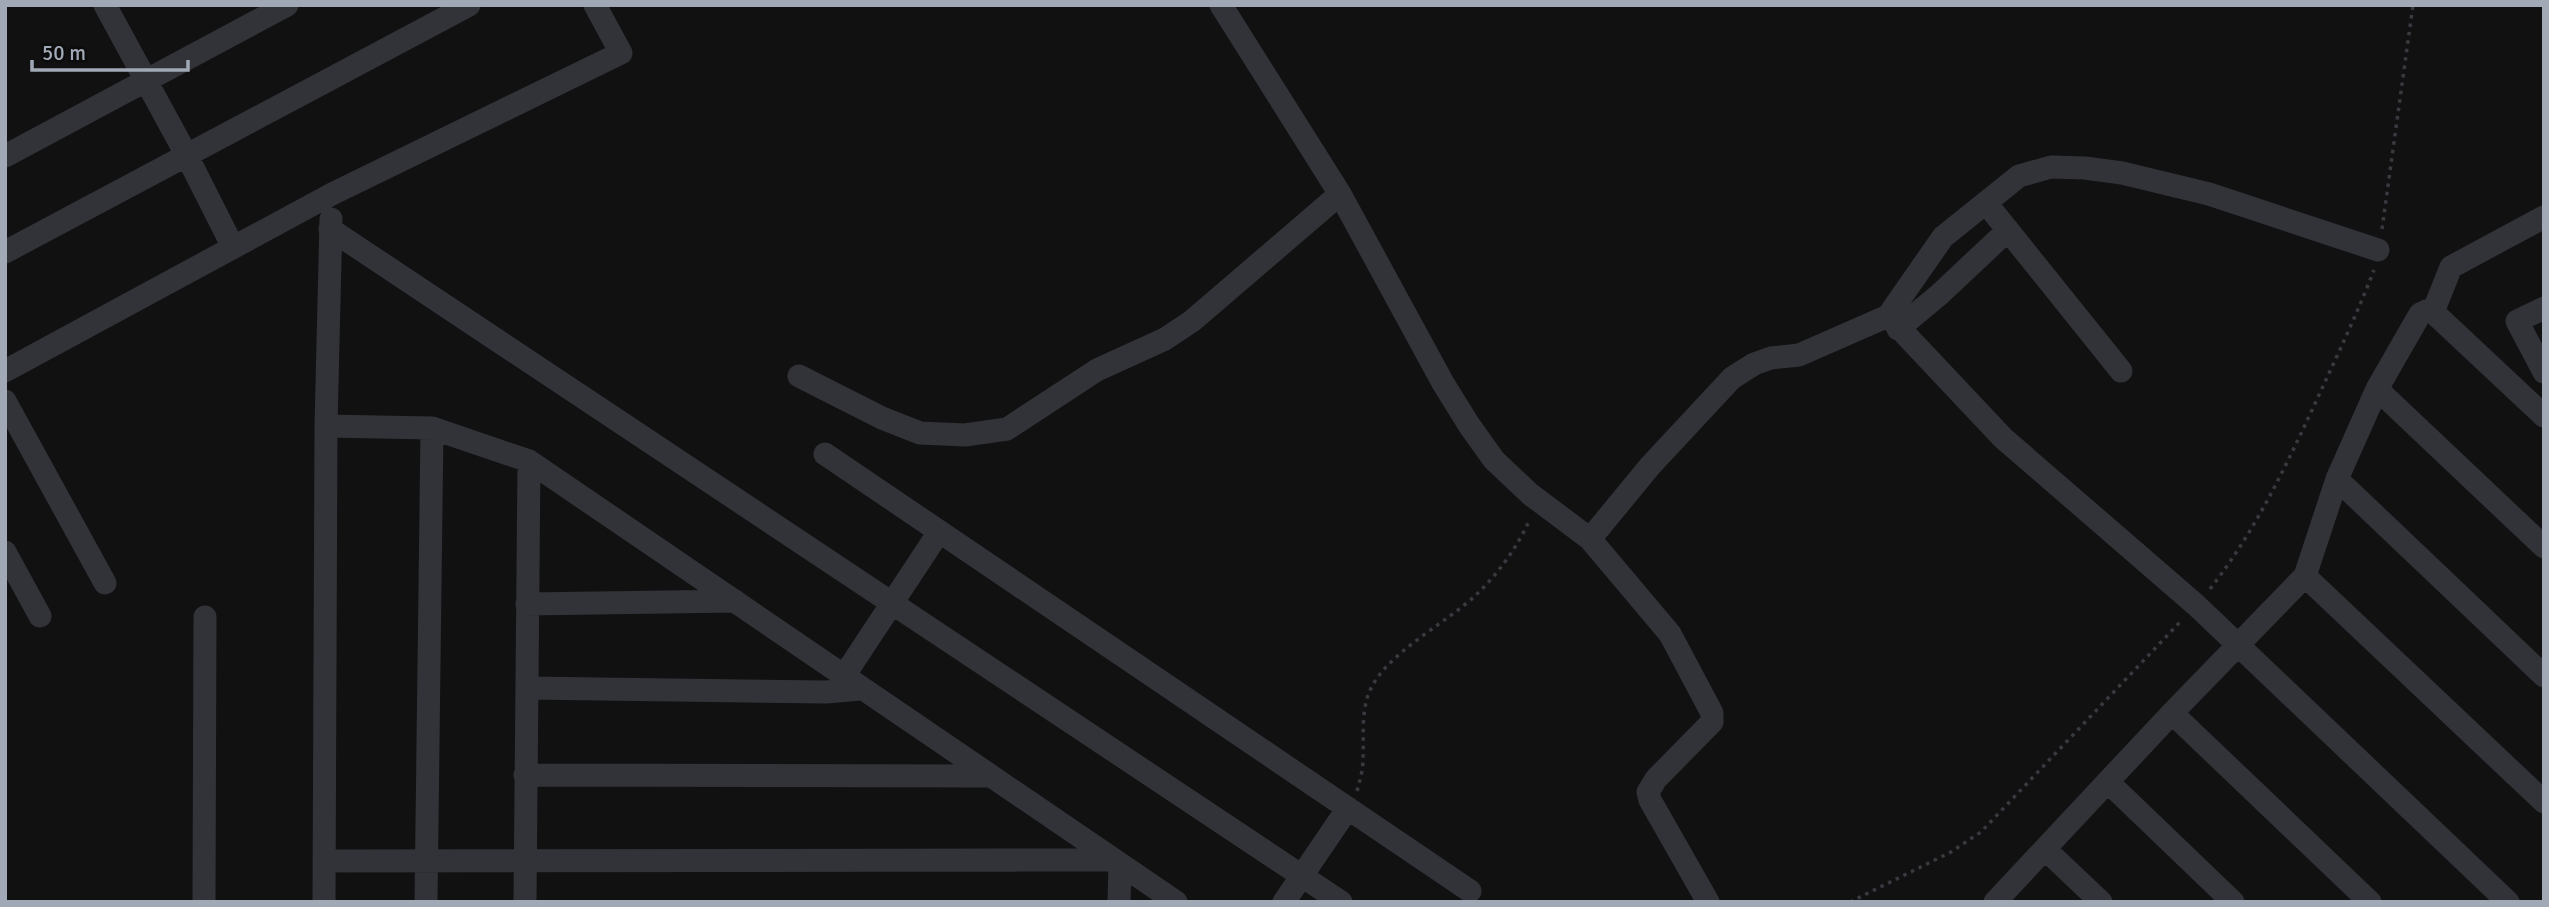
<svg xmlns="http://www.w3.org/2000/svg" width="2549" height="907" font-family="Signika,sans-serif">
<rect width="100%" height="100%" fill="#111112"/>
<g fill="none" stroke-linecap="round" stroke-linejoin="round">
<path stroke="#373a3f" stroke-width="3.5" stroke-dasharray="3.5 5" stroke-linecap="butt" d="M 2382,229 L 2413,5
M 2210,589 C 2255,531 2282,474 2313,408 C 2334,362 2356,317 2374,270
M 1357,791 C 1360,780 1363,770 1363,759 C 1364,738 1361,716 1368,695 C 1383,654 1446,624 1477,594 C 1498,574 1518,546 1530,519
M 1850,902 L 1951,852 L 1981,832 L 2181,621"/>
<path stroke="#313338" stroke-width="23" d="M 105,5 L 187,156 L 233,247
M 1221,5 L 1340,194 L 1443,383 L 1469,425 L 1494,460 L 1530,494 L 1590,539 L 1670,634 L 1712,713 L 1712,722 L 1656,779 L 1648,792 L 1650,800 L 1708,902
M 5,156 L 287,5
M 1986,203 L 2121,371
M 330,229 L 1341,902
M 5,252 L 469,5
M 2544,308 L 2517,321 L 2544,372
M 2433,312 L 2451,267 L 2544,217
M 1888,316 L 2003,438 L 2196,605 L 2508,902
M 1898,329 L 1940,294 L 2008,230
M 5,371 L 332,194 L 621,53 L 595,5
M 799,376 L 882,418 L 920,433 L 965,435 L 1007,429 L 1097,370 L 1165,339 L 1192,321 L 1340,194
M 2377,389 L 2544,547
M 5,401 L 105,583
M 326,426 L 432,428 L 529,461 L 1176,902
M 825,454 L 1470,891
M 2337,479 L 2544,676
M 1590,539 L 1650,466 L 1732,378 L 1754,364 L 1771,358 L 1799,355 L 1888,316 L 1943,237 L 2019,176 L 2051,167 L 2085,168 L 2122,173 L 2209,194 L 2378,250
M 5,552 L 40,616
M 2305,576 L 2544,802
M 527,604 L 735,601
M 844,676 L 939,532
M 527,688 L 826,692 L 861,689
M 2172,713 L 2370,902
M 525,775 L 991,776
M 2108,782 L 2233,902
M 2045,849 L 2101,902
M 324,861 L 1114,860
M 204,902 L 205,617
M 324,902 L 326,426 L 331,219
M 426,902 L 432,428
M 525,902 L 529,461
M 1119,902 L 1120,864
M 1284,902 L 1348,808
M 1995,902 L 2172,713 L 2305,576 L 2337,479 L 2377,389 L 2420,314 L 2426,311 L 2433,312 L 2544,416"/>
</g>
<rect width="2549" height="907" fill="none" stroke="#a0a9b5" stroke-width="14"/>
<path d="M32 60v10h156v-10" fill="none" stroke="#a0a9b5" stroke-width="3.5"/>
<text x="42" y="60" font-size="21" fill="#a0a9b5" stroke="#0c0c0d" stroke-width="5" paint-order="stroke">50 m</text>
</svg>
